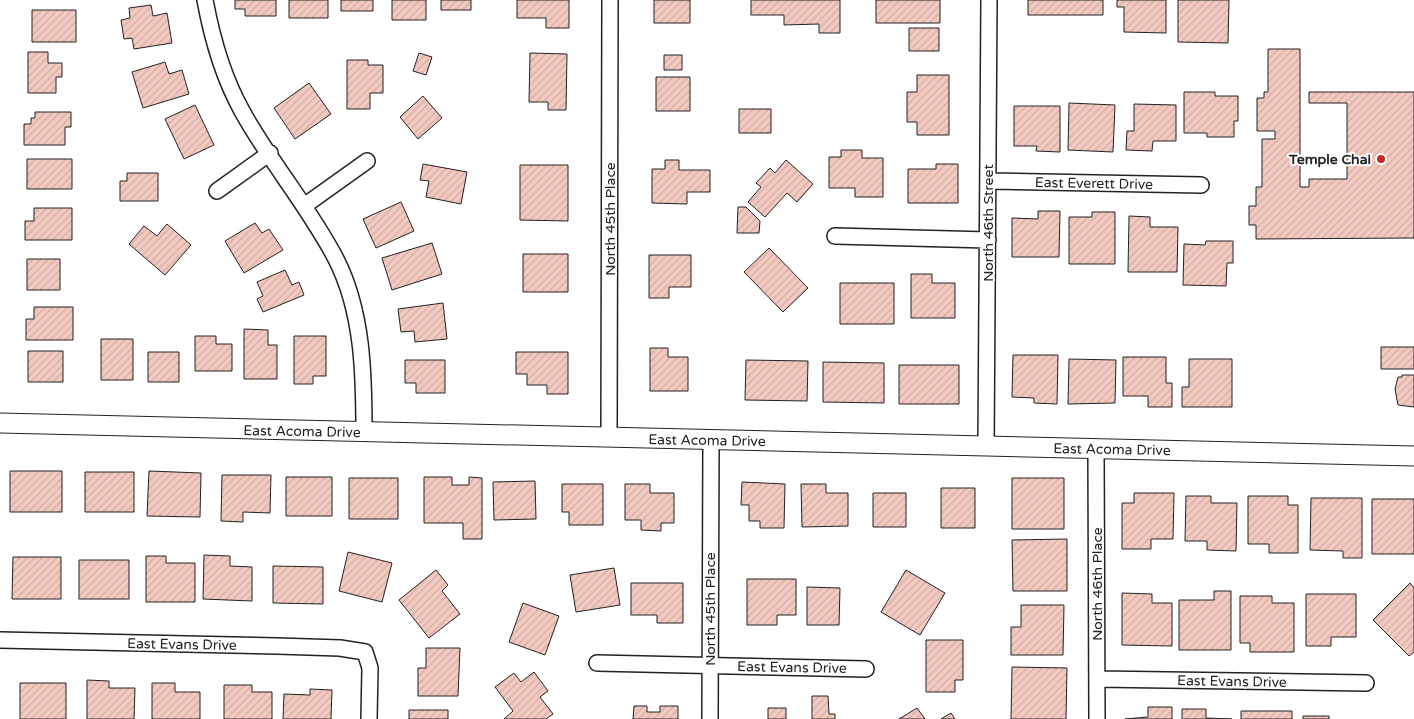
<svg xmlns="http://www.w3.org/2000/svg" width="1414" height="719" font-family="'Varela Round',sans-serif">
<defs>
<pattern id="building-hatch" width="6" height="6" patternUnits="userSpaceOnUse" patternTransform="scale(1.25)"><rect width="6" height="6" fill="#f3c9c0"/><path d="M-1 1l2-2M0 6l6-6M5 7l2-2" fill="none" stroke="#d0aca5"/></pattern>
</defs>
<rect width="100%" height="100%" fill="#fff"/>
<path fill="url(#building-hatch)" stroke="#222" d="M 235,0 L 276,0 L 276,16 L 245,16 L 245,9 L 235,9 Z
M 289,0 L 328,0 L 328,18 L 289,18 Z
M 341,0 L 373,0 L 373,11 L 341,11 Z
M 392,0 L 426,0 L 426,20 L 392,20 Z
M 441,0 L 471,0 L 471,10 L 441,10 Z
M 517,0 L 569,0 L 569,28 L 546,28 L 546,18 L 517,18 Z
M 654,0 L 690,0 L 690,23 L 654,23 Z
M 751,0 L 840,0 L 840,33 L 819,33 L 819,24 L 784,25 L 784,15 L 751,15 Z
M 876,0 L 940,0 L 940,23 L 876,23 Z
M 1028,0 L 1103,0 L 1103,15 L 1028,15 Z
M 1117,0 L 1166,0 L 1166,33 L 1124,32 L 1124,7 L 1117,7 Z
M 1178,0 L 1229,0 L 1228,43 L 1178,42 Z
M 151,5 L 153,16 L 167,13 L 172,43 L 134,49 L 132,38 L 124,39 L 121,20 L 130,18 L 129,8 Z
M 32,10 L 76,10 L 76,42 L 32,42 Z
M 909,28 L 939,28 L 939,51 L 909,51 Z
M 1268,49 L 1300,49 L 1300,187 L 1309,187 L 1309,179 L 1347,179 L 1347,103 L 1309,103 L 1309,92 L 1414,92 L 1414,238 L 1256,239 L 1256,225 L 1249,225 L 1249,206 L 1256,206 L 1256,187 L 1262,187 L 1262,139 L 1275,139 L 1275,131 L 1257,131 L 1257,98 L 1264,98 L 1264,92 L 1268,92 Z
M 28,52 L 48,52 L 48,63 L 62,63 L 62,77 L 56,77 L 56,93 L 28,93 Z
M 419,53 L 432,57 L 426,75 L 413,71 Z
M 530,53 L 567,54 L 566,110 L 548,110 L 548,102 L 529,102 Z
M 664,55 L 682,55 L 682,70 L 664,70 Z
M 347,60 L 368,60 L 368,65 L 383,65 L 383,93 L 370,93 L 370,109 L 347,109 Z
M 165,62 L 169,74 L 182,70 L 189,94 L 143,108 L 132,72 Z
M 917,75 L 949,75 L 949,135 L 917,135 L 917,122 L 907,122 L 907,92 L 917,92 Z
M 656,77 L 690,77 L 690,111 L 656,111 Z
M 309,83 L 331,114 L 295,139 L 274,108 Z
M 1184,92 L 1215,92 L 1215,96 L 1238,96 L 1238,121 L 1234,121 L 1234,137 L 1207,137 L 1207,133 L 1184,133 Z
M 423,96 L 442,118 L 418,139 L 400,117 Z
M 1069,103 L 1115,105 L 1113,152 L 1068,150 Z
M 1134,104 L 1176,105 L 1176,141 L 1153,141 L 1152,151 L 1126,150 L 1127,131 L 1134,131 Z
M 195,105 L 214,145 L 184,159 L 165,119 Z
M 1014,106 L 1060,106 L 1060,152 L 1036,151 L 1037,146 L 1014,146 Z
M 739,109 L 771,109 L 771,133 L 739,133 Z
M 35,112 L 71,112 L 71,127 L 65,127 L 65,145 L 24,145 L 24,124 L 31,124 L 31,118 L 35,118 Z
M 841,150 L 862,150 L 862,158 L 883,158 L 883,197 L 855,197 L 855,188 L 829,188 L 829,157 L 841,157 Z
M 27,159 L 72,159 L 72,189 L 27,189 Z
M 665,160 L 679,160 L 679,170 L 710,170 L 710,192 L 687,192 L 687,204 L 652,203 L 652,169 L 665,169 Z
M 786,160 L 813,184 L 797,202 L 787,193 L 765,217 L 748,202 L 761,187 L 756,183 L 770,168 L 775,173 Z
M 423,164 L 467,172 L 461,204 L 426,197 L 429,181 L 420,180 Z
M 936,164 L 958,164 L 958,203 L 908,203 L 908,169 L 936,169 Z
M 520,165 L 568,165 L 568,221 L 520,220 Z
M 127,173 L 158,173 L 158,201 L 120,201 L 120,181 L 127,181 Z
M 401,202 L 414,231 L 376,248 L 363,219 Z
M 738,207 L 746,207 L 760,221 L 759,233 L 737,233 Z
M 34,208 L 72,208 L 72,240 L 25,240 L 25,221 L 34,221 Z
M 1038,211 L 1060,211 L 1059,257 L 1012,257 L 1012,218 L 1038,219 Z
M 1092,212 L 1115,212 L 1115,264 L 1069,264 L 1069,217 L 1092,217 Z
M 1129,216 L 1150,217 L 1150,227 L 1178,227 L 1177,272 L 1128,272 Z
M 255,223 L 262,233 L 269,229 L 283,250 L 244,273 L 225,241 Z
M 167,224 L 191,245 L 165,275 L 129,244 L 144,226 L 157,236 Z
M 1206,241 L 1233,241 L 1233,263 L 1227,263 L 1226,286 L 1183,285 L 1184,244 L 1205,245 Z
M 432,243 L 442,274 L 392,290 L 382,258 Z
M 769,248 L 808,288 L 783,312 L 744,272 Z
M 523,254 L 568,254 L 568,292 L 523,292 Z
M 649,255 L 691,255 L 691,287 L 669,287 L 669,298 L 649,298 Z
M 27,259 L 60,259 L 60,290 L 27,290 Z
M 285,270 L 292,285 L 299,282 L 304,295 L 263,312 L 257,299 L 263,296 L 257,282 Z
M 911,274 L 932,274 L 932,283 L 955,283 L 955,318 L 911,318 Z
M 840,283 L 894,283 L 894,324 L 840,324 Z
M 443,303 L 447,339 L 415,342 L 414,331 L 401,332 L 398,309 Z
M 34,307 L 73,307 L 73,340 L 26,340 L 26,319 L 34,319 Z
M 244,329 L 268,330 L 268,345 L 277,345 L 277,379 L 244,379 Z
M 195,336 L 216,336 L 216,344 L 232,344 L 232,371 L 195,371 Z
M 294,336 L 326,336 L 326,376 L 313,376 L 313,384 L 294,384 Z
M 101,339 L 133,339 L 133,380 L 101,380 Z
M 1381,347 L 1414,347 L 1414,369 L 1381,369 Z
M 650,348 L 668,348 L 668,357 L 688,357 L 688,391 L 650,391 Z
M 28,351 L 63,351 L 63,382 L 28,382 Z
M 148,352 L 179,352 L 179,382 L 148,382 Z
M 516,352 L 568,352 L 568,394 L 547,394 L 547,385 L 527,385 L 527,374 L 516,374 Z
M 1013,355 L 1058,355 L 1057,404 L 1034,403 L 1034,398 L 1012,397 Z
M 1123,357 L 1166,357 L 1166,383 L 1172,383 L 1172,407 L 1148,407 L 1148,396 L 1123,396 Z
M 1069,359 L 1116,360 L 1115,403 L 1068,404 Z
M 1189,359 L 1232,359 L 1232,407 L 1182,407 L 1182,387 L 1189,387 Z
M 405,360 L 445,360 L 445,393 L 416,393 L 416,383 L 405,383 Z
M 746,360 L 808,361 L 807,401 L 745,400 Z
M 823,362 L 884,363 L 884,403 L 823,402 Z
M 899,365 L 959,365 L 959,404 L 899,404 Z
M 1402,375 L 1414,375 L 1414,407 L 1398,405 L 1395,389 L 1398,377 L 1402,377 Z
M 10,471 L 62,471 L 62,512 L 10,512 Z
M 149,471 L 201,473 L 200,517 L 147,516 Z
M 85,472 L 134,472 L 134,512 L 85,512 Z
M 222,475 L 271,475 L 270,513 L 243,512 L 243,522 L 221,521 Z
M 286,477 L 332,477 L 332,516 L 286,516 Z
M 424,477 L 452,477 L 452,485 L 469,485 L 469,477 L 482,478 L 482,539 L 463,539 L 463,523 L 424,523 Z
M 349,478 L 398,478 L 398,519 L 349,519 Z
M 1012,478 L 1064,478 L 1064,529 L 1012,529 Z
M 535,481 L 536,519 L 494,520 L 493,482 Z
M 742,482 L 785,484 L 784,528 L 760,528 L 760,521 L 749,521 L 749,505 L 741,505 Z
M 562,484 L 603,484 L 603,525 L 569,525 L 569,512 L 562,512 Z
M 625,484 L 650,484 L 650,493 L 674,493 L 674,523 L 661,523 L 661,531 L 641,530 L 641,520 L 625,520 Z
M 801,484 L 826,484 L 826,493 L 848,493 L 848,526 L 802,527 Z
M 941,488 L 975,488 L 975,528 L 941,528 Z
M 873,493 L 906,493 L 906,527 L 873,527 Z
M 1134,493 L 1174,493 L 1173,539 L 1151,539 L 1151,549 L 1122,549 L 1122,503 L 1134,503 Z
M 1186,496 L 1211,496 L 1211,503 L 1237,503 L 1236,551 L 1207,550 L 1207,541 L 1185,541 Z
M 1248,496 L 1288,496 L 1288,505 L 1298,505 L 1298,553 L 1269,553 L 1269,544 L 1248,544 Z
M 1311,498 L 1362,498 L 1362,558 L 1343,558 L 1343,551 L 1310,550 Z
M 1372,499 L 1414,499 L 1414,554 L 1372,554 Z
M 1067,539 L 1067,591 L 1013,591 L 1012,540 Z
M 348,552 L 392,563 L 382,602 L 339,591 Z
M 204,555 L 230,556 L 230,566 L 252,567 L 252,601 L 203,599 Z
M 146,556 L 166,556 L 166,563 L 195,563 L 195,602 L 146,602 Z
M 13,557 L 61,557 L 61,599 L 12,599 Z
M 79,560 L 129,560 L 129,599 L 79,599 Z
M 273,566 L 323,567 L 323,604 L 273,603 Z
M 614,568 L 620,605 L 576,612 L 570,575 Z
M 436,570 L 448,585 L 442,591 L 460,614 L 429,638 L 399,600 Z
M 906,570 L 945,593 L 920,635 L 881,612 Z
M 747,579 L 796,579 L 796,615 L 777,615 L 777,625 L 747,625 Z
M 631,583 L 683,583 L 683,623 L 657,623 L 657,615 L 631,615 Z
M 1410,583 L 1414,588 L 1414,652 L 1409,656 L 1373,620 Z
M 807,587 L 840,588 L 839,625 L 807,625 Z
M 1214,591 L 1231,591 L 1231,650 L 1179,650 L 1179,600 L 1214,600 Z
M 1122,593 L 1152,594 L 1152,603 L 1172,603 L 1172,646 L 1122,645 Z
M 1306,594 L 1356,594 L 1356,637 L 1331,637 L 1331,646 L 1306,646 Z
M 1240,596 L 1272,596 L 1272,603 L 1294,603 L 1294,652 L 1250,652 L 1250,643 L 1240,643 Z
M 523,603 L 559,616 L 545,655 L 509,642 Z
M 1021,605 L 1064,605 L 1063,655 L 1011,655 L 1011,627 L 1021,627 Z
M 926,640 L 963,640 L 963,680 L 955,680 L 955,692 L 926,692 Z
M 426,648 L 460,648 L 458,696 L 418,696 L 418,668 L 426,668 Z
M 1012,667 L 1067,668 L 1066,719 L 1011,719 Z
M 534,672 L 548,691 L 540,697 L 553,714 L 546,719 L 504,719 L 513,711 L 495,687 L 514,673 L 521,682 Z
M 87,680 L 109,681 L 109,688 L 135,688 L 134,719 L 87,719 Z
M 20,683 L 66,683 L 66,719 L 20,719 Z
M 152,683 L 175,683 L 175,692 L 200,692 L 200,719 L 152,719 Z
M 224,685 L 252,685 L 252,692 L 272,692 L 272,719 L 224,719 Z
M 310,689 L 332,690 L 331,719 L 283,719 L 284,694 L 310,695 Z
M 812,696 L 828,696 L 829,714 L 835,714 L 835,719 L 812,719 Z
M 634,706 L 647,706 L 647,712 L 660,712 L 660,706 L 678,706 L 678,719 L 633,719 Z
M 1148,707 L 1172,707 L 1172,719 L 1125,719 L 1148,717 Z
M 768,708 L 786,708 L 786,719 L 768,719 Z
M 917,708 L 925,719 L 899,719 Z
M 1182,709 L 1206,709 L 1206,718 L 1232,719 L 1182,719 Z
M 409,710 L 448,710 L 448,719 L 409,719 Z
M 1241,711 L 1292,711 L 1292,719 L 1241,719 Z
M 951,713 L 955,719 L 941,719 Z
M 1303,716 L 1329,716 L 1329,719 L 1303,719 Z"/>
<g fill="none" stroke-linecap="round" stroke-linejoin="round">
<defs>
<path id="minor" d="M 205,0 C 212,38 223,77 242,111 C 270,162 309,207 336,259 C 363,312 364,374 364,433
M 988,181 L 1201,185
M 217,191 L 270,153
M 304,206 L 367,161
M 835,236 L 988,240
M 609,438 L 610,0
M 986,447 L 989,0
M 1096,449 L 1097,719
M 0,640 L 277,646 L 340,648 L 365,652 L 370,668 L 369,719
M 597,663 L 866,669
M 1097,679 L 1366,683
M 710,719 L 711,439"/>
<path id="tertiary" d="M 0,423 L 1414,456"/>
</defs>
<use href="#minor" stroke="#222" stroke-width="18"/>
<use href="#tertiary" stroke="#222" stroke-width="21"/>
<use href="#minor" stroke="#fff" stroke-width="15"/>
<use href="#tertiary" stroke="#fff" stroke-width="19"/>
</g>
<circle fill="#c62828" stroke="#fff" stroke-width="2" cx="1381" cy="159" r="5"/>
<g text-anchor="middle" stroke-width="4" stroke-linejoin="round" paint-order="stroke">
<g font-size="14" font-weight="bold" fill="#222" stroke="#fff" text-anchor="end">
<text x="1371" y="164">Temple Chai</text>
</g>
<g font-size="14" fill="#222" stroke="#fff">
<text transform="translate(1094 183) rotate(1)" y="5">East Everett Drive</text>
<text transform="translate(610 219) rotate(-90)" y="5">North 45th Place</text>
<text transform="translate(988 223) rotate(-90)" y="5">North 46th Street</text>
<text transform="translate(302 431) rotate(1)" y="5">East Acoma Drive</text>
<text transform="translate(707 440) rotate(1)" y="5">East Acoma Drive</text>
<text transform="translate(1112 449) rotate(1)" y="5">East Acoma Drive</text>
<text transform="translate(1097 584) rotate(-90)" y="5">North 46th Place</text>
<text transform="translate(710 609) rotate(-90)" y="5">North 45th Place</text>
<text transform="translate(182 644) rotate(1)" y="5">East Evans Drive</text>
<text transform="translate(792 667) rotate(1)" y="5">East Evans Drive</text>
<text transform="translate(1232 681) rotate(1)" y="5">East Evans Drive</text>
</g>
</g>
</svg>
